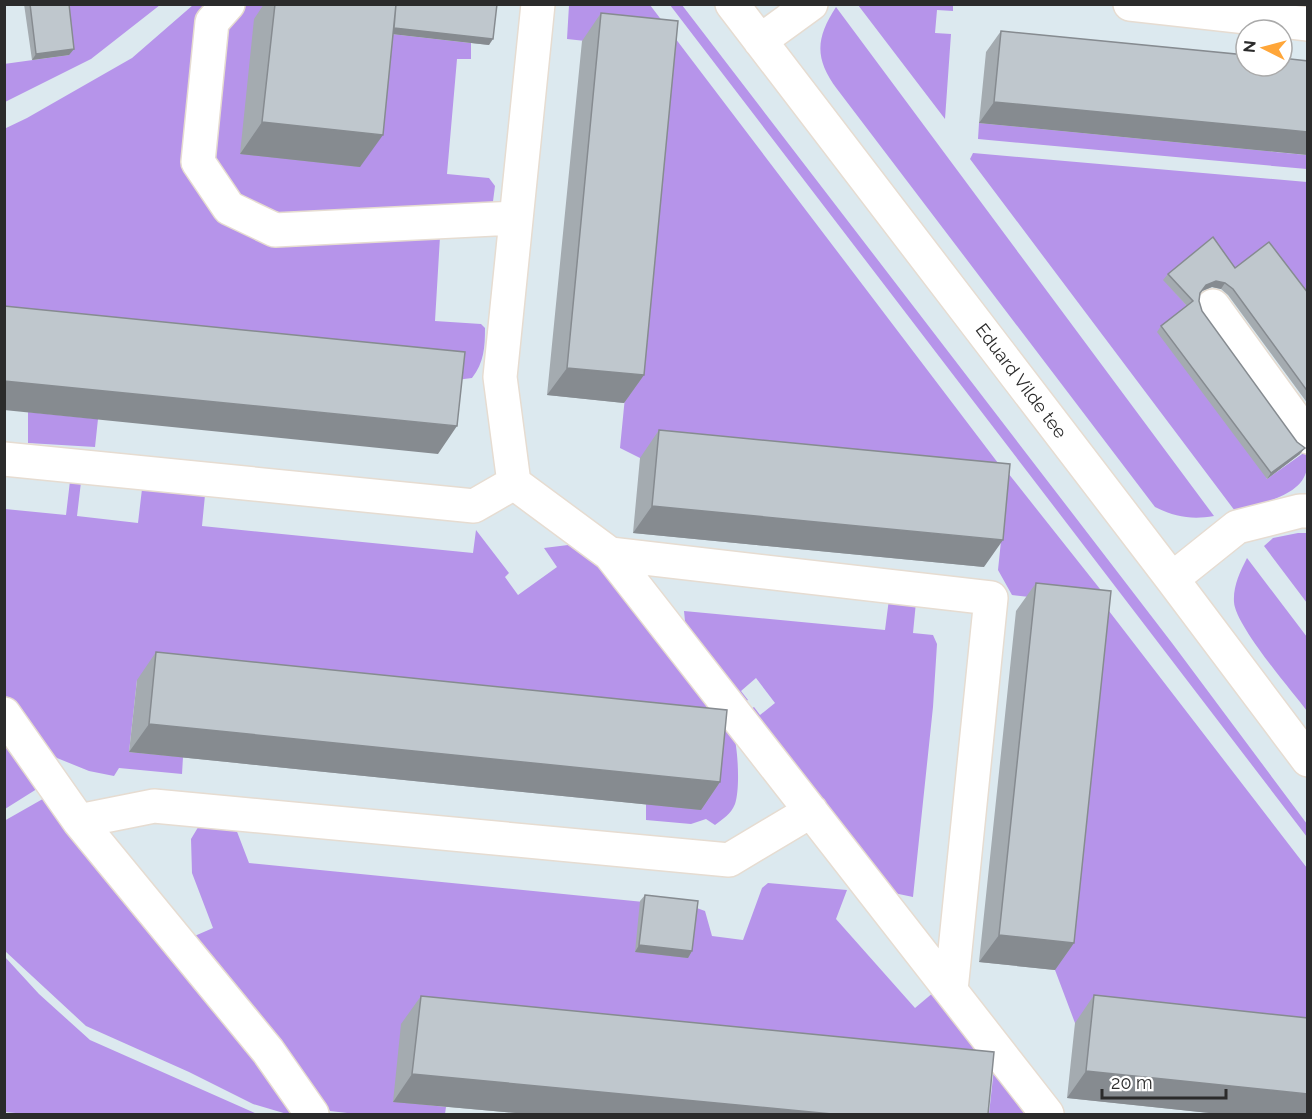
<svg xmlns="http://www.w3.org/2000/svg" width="1312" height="1119" font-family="Raleway,sans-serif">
<rect width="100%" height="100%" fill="#dce9ef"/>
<path fill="#b694ea" d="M 64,5 L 160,5 L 91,59 L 5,102 L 4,64 L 69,55 Z
M 193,5 L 209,5 L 186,164 L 260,239 L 440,237 L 435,321 L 481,324 L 485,328 C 485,347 484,363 472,378 L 456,380 L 5,335 L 4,129 L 27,118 L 132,58 Z
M 245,5 L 295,8 L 374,32 L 471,43 L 471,59 L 457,59 L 447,174 L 489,178 L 495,186 L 492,209 L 285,216 L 243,202 L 214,168 L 222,25 L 234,9 Z
M 569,5 L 650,5 L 998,463 L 640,458 L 620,448 L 659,49 L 567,39 Z
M 670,5 L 682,5 L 1172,643 L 1307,824 L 1307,837 Z
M 858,5 L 953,5 L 953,11 L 937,10 L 935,33 L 951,34 L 945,119 Z
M 836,7 L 1214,516 C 1192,520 1175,517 1155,507 L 837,89 C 814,58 816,38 836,7 Z
M 979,123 L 1307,155 L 1307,169 L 978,139 Z
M 973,153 L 1307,182 L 1307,305 L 1230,274 L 1164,280 L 1189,308 L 1267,479 L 1305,452 C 1308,457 1308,460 1307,466 C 1306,496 1258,504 1235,511 L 970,159 Z
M 28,412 L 98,419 L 95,447 L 28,443 Z
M 1008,473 L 1100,589 L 1088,600 L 1056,600 L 1012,595 L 998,570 Z
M 70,481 L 81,482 L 77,516 L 138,523 L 142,489 L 205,495 L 202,526 L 473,553 L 476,530 L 509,573 L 505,577 L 518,595 L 557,567 L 544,548 L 568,545 L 580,548 L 611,576 L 735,740 C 738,755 740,789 735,804 C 731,814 723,819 715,825 L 706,819 L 691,824 L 646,820 L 646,804 L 137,680 L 129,752 L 183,757 L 182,774 L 119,768 L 114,776 L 89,771 L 57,758 L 30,740 L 5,705 L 5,509 L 66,515 Z
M 1298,533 L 1307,533 L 1307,603 L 1264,546 L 1273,538 Z
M 1247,558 L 1307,637 L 1307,711 C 1291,690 1235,625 1234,602 C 1233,586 1240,572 1247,558 Z
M 889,599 L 916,602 L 913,633 L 933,635 L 937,644 L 933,707 L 913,897 L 894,893 L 746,712 L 754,707 L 760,715 L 775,703 L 756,678 L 741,691 L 748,700 L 740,704 L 688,632 L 685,621 L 684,611 L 885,630 Z
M 1109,611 L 1307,868 L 1307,1047 L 1075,1023 L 1055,970 L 1092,619 Z
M 4,742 L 40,787 L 5,809 L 4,809 Z
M 48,796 L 288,1101 L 294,1114 L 287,1114 L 253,1104 L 189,1072 L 86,1026 L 5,951 L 4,821 Z
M 200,824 L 236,829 L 249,863 L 694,907 L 705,911 L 712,936 L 743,940 L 762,888 L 768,883 L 847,890 L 836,919 L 915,1008 L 934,992 L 989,1061 L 393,1101 L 446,1107 L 445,1114 L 356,1114 L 330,1111 L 190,938 L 213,928 L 192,873 L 191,839 Z
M 5,957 L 39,994 L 90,1040 L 257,1114 L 26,1114 L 5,1112 Z
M 994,1068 L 1027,1114 L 989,1114 Z"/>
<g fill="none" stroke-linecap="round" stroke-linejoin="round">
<defs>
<path id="minor" d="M 228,4 L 212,22 L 198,162 L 229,208 L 275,230 L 516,218
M 538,4 L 500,377 L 514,483 L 610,554 L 1047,1114
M 732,4 L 1172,579 L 1308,760
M 1130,4 L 1308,24
M 760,41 L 811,4
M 1213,306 L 1308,437
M 4,459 L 474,506 L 514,483
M 610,554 L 991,598 L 951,990
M 1172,579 L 1237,527 L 1300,511 L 1308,511
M 4,714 L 79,821 L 268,1051 L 312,1114
M 79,821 L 154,806 L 729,860 L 811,811"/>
</defs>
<use href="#minor" stroke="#e6dcd1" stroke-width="36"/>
<use href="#minor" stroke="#fff" stroke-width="33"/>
</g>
<path fill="#a4abb0" d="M 24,4 L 69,4 L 74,49 L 69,55 L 32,60 Z
M 264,4 L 497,4 L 489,45 L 393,34 L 360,167 L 240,154 L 254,19 Z
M 601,13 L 644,375 L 624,403 L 547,395 L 582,41 Z
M 1001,31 L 1308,61 L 1308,155 L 979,123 L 986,52 Z
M 1235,268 L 1308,293 L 1308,404 L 1228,295 L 1221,289 L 1212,287 L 1202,291 L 1200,293 L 1199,301 L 1202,311 L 1300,454 L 1267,479 L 1157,332 L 1161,326 L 1187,306 L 1163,280 L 1168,274 Z
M 659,430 L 984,567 L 633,533 L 640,458 Z
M 1036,583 L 1074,943 L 1055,970 L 979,962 L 1016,611 Z
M 156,652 L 720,782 L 701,810 L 129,752 L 137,680 Z
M 645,895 L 692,951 L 688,958 L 635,952 L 640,901 Z
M 1094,995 L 1308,1114 L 1219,1114 L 1067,1098 L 1075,1023 Z
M 421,996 L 988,1114 L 527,1114 L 393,1102 L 401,1024 Z"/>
<path fill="#868b90" d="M 378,26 L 493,39 L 489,45 L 374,32 Z
M 74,49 L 69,55 L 32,60 L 36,54 Z
M 994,102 L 1308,132 L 1308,155 L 979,123 Z
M 262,122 L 383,135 L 360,167 L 240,154 Z
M 1216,281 L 1225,283 L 1221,289 L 1212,287 L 1202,291 L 1206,285 Z
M 567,368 L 644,375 L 624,403 L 547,395 Z
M 4,381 L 457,426 L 438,454 L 4,410 Z
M 1305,448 L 1300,454 L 1267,479 L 1271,473 Z
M 652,506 L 1003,540 L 984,567 L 633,533 Z
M 149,724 L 720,782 L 701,810 L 129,752 Z
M 999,935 L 1074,943 L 1055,970 L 979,962 Z
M 639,945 L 692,951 L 688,958 L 635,952 Z
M 1086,1071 L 1308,1094 L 1308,1114 L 1219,1114 L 1067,1098 Z
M 412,1074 L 832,1114 L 527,1114 L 393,1102 Z"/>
<path fill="#bfc7cd" stroke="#868b90" stroke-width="1.5" d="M 30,4 L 69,4 L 74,49 L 36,54 Z
M 275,4 L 396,4 L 383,135 L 262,122 Z
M 396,4 L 497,4 L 493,39 L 394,28 Z
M 601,13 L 678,21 L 644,375 L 567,368 Z
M 1001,31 L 1246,55 L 1246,66 L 1282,66 L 1282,58 L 1308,61 L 1308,132 L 994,102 Z
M 1213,237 L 1235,268 L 1269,242 L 1308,293 L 1308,392 L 1233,289 L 1225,283 L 1216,281 L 1206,285 L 1200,293 L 1199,301 L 1202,311 L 1297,442 L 1305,448 L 1271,473 L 1161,326 L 1193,301 L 1168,274 Z
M 4,306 L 465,352 L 457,426 L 4,381 Z
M 659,430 L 1010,464 L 1003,540 L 652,506 Z
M 1036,583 L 1111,591 L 1074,943 L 999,935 Z
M 156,652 L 727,710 L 720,782 L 149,724 Z
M 645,895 L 698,901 L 692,951 L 639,945 Z
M 1094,995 L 1308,1018 L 1308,1094 L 1086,1071 Z
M 421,996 L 994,1052 L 988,1114 L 832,1114 L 412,1074 Z"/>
<g text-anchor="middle" stroke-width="4.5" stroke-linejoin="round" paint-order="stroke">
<g font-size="18" fill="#2b2b2b" stroke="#fff">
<text transform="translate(1021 381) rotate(53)" y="6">Eduard Vilde tee</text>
</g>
</g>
<rect width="1312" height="1119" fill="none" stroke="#2b2b2b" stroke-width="12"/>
<g transform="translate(1264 48) rotate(276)"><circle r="28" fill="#ffffff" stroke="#aaaaaa" stroke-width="1.5"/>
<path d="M0-4.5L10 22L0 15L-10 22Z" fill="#ffa639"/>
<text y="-9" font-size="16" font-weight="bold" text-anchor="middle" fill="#2b2b2b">N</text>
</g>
<path d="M1102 1089v9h124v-9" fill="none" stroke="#2b2b2b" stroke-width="3"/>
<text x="1111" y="1089" font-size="18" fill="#2b2b2b" stroke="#ffffff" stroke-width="4.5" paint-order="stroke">20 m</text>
</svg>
